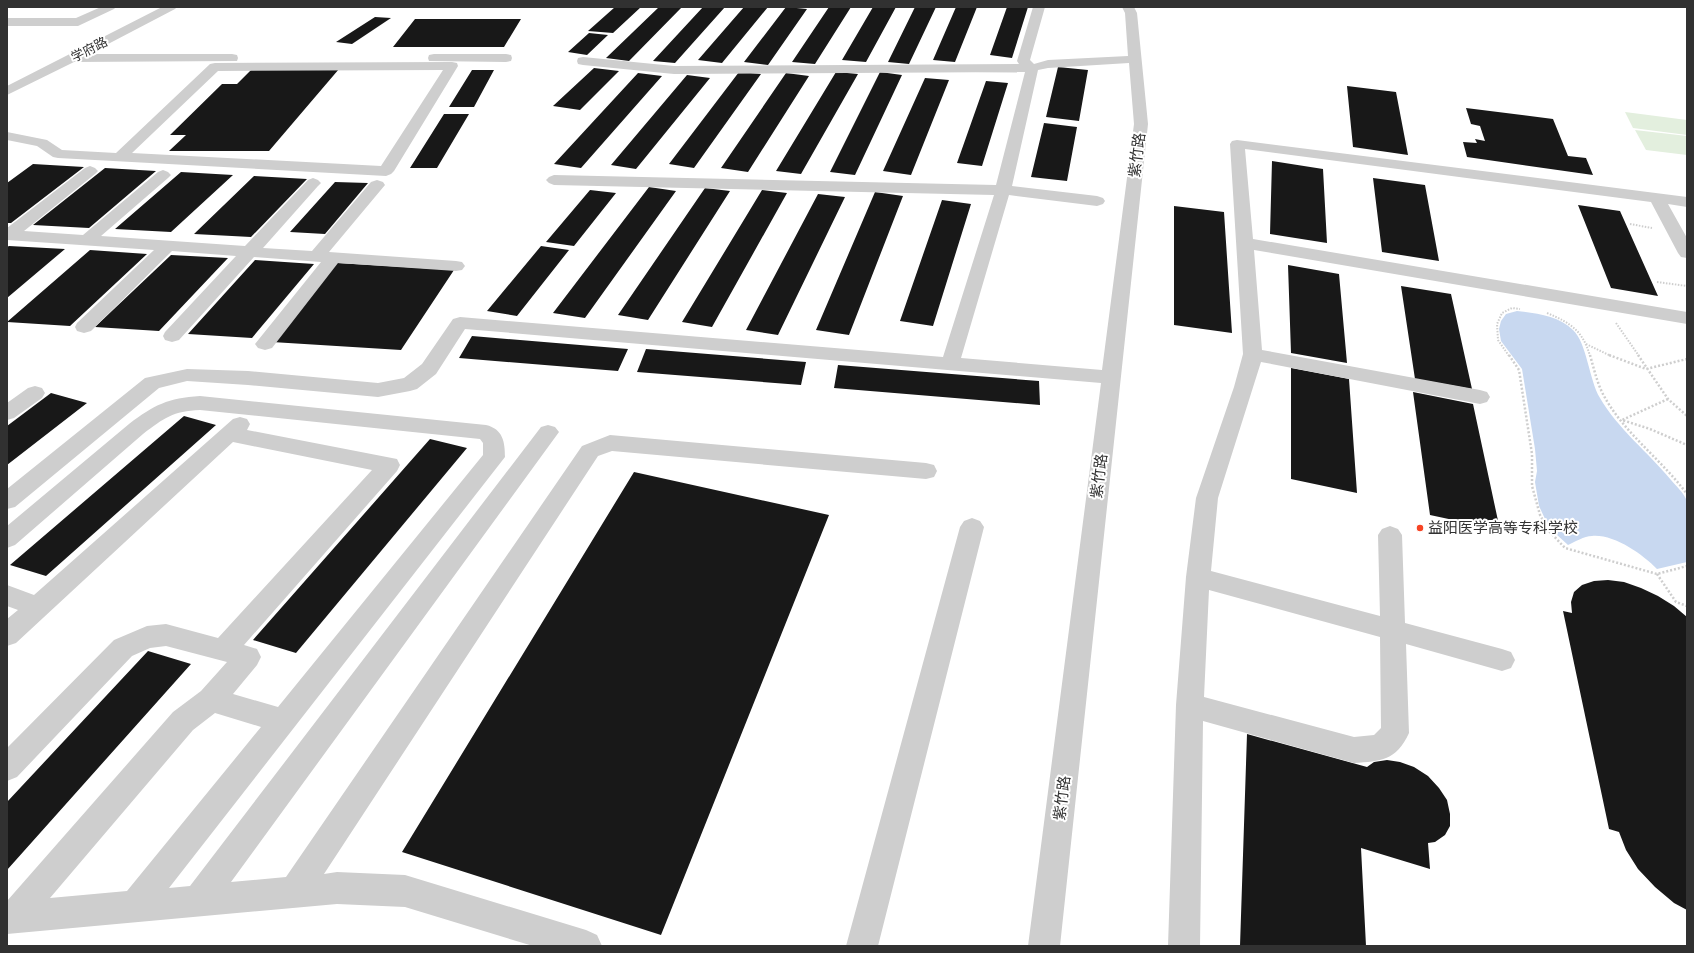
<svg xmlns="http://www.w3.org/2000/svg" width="1694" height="953" font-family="Cabin,'Noto Sans SC',sans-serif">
<rect width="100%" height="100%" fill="#fff"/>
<path fill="#e3efde" d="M 1625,112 L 1687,120 L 1687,135 L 1633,128 Z
M 1635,130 L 1687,136 L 1687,155 L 1646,150 Z"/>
<path fill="#c8d8f0" d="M 1517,311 C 1536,313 1559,316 1573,330 C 1587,343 1589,380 1600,398 C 1618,429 1648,452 1671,480 C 1676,486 1683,492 1686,499 C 1689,504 1687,552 1687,562 L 1657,569 C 1642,554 1614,534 1592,536 C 1584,536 1575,542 1568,545 L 1556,534 L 1546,521 L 1539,506 L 1535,482 L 1537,471 L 1535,449 L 1522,369 L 1501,341 L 1499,329 L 1501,321 L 1506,314 Z"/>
<path fill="#181818" d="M 615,7 L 641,7 L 613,33 L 588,31 Z
M 659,7 L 682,7 L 629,61 L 606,58 Z
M 703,7 L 725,7 L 675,63 L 653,61 Z
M 744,7 L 768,7 L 722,63 L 698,60 Z
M 786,7 L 807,9 L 768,65 L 744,62 Z
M 829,7 L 851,7 L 815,64 L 792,62 Z
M 873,7 L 896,7 L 866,62 L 842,60 Z
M 915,7 L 936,7 L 909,64 L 888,62 Z
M 956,7 L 977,7 L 955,62 L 933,60 Z
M 1007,7 L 1028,7 L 1012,58 L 990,55 Z
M 375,17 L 391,18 L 352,44 L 336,42 Z
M 415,19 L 521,19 L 504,47 L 393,47 Z
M 589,33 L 608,35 L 587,55 L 568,52 Z
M 1058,67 L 1088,70 L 1079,121 L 1046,117 Z
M 594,68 L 619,71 L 580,110 L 553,106 Z
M 339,69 L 269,151 L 169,151 L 186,135 L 170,135 L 222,84 L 237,84 L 251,70 Z
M 472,70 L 494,70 L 474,107 L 449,107 Z
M 739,72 L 761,74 L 694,168 L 669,164 Z
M 836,72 L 858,74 L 801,174 L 776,171 Z
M 880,72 L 902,75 L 855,175 L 830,172 Z
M 638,73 L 662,76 L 581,168 L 554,164 Z
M 786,73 L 809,76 L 748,172 L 721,168 Z
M 687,75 L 710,78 L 636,169 L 611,165 Z
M 925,78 L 949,80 L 911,175 L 883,171 Z
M 986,81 L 1008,83 L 982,166 L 957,163 Z
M 1347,86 L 1396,92 L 1408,155 L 1353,147 Z
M 1466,108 L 1553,119 L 1568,156 L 1586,158 L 1593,175 L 1467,157 L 1463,142 L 1477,143 L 1475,139 L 1485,141 L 1480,126 L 1471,124 Z
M 444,114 L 469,114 L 437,168 L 410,168 Z
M 1044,123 L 1077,127 L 1067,181 L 1031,177 Z
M 1272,161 L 1323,169 L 1327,243 L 1270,234 Z
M 33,164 L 84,167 L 11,223 L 7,223 L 7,183 Z
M 105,168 L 156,171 L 89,228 L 33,225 Z
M 181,172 L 233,175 L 171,232 L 115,229 Z
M 254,176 L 307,179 L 251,237 L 194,234 Z
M 1373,178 L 1425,185 L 1439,261 L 1382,252 Z
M 335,182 L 368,183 L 325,234 L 290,232 Z
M 649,187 L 676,191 L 585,318 L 553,313 Z
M 705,188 L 730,191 L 648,320 L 618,315 Z
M 590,190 L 616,193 L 574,246 L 546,242 Z
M 762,190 L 787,193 L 712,327 L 682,322 Z
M 875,192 L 903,196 L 849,335 L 816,330 Z
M 818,194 L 845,197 L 778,335 L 746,330 Z
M 942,200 L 971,204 L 933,326 L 900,321 Z
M 1578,205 L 1620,211 L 1658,296 L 1611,288 Z
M 1174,206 L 1224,212 L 1232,333 L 1174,325 Z
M 9,246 L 65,249 L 7,298 L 7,247 Z
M 541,246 L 569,250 L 517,316 L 487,311 Z
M 90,250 L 147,254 L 70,326 L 7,322 Z
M 171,255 L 228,258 L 159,331 L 95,327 Z
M 255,260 L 314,264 L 252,338 L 188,334 Z
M 337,263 L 454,270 L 401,350 L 272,342 Z
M 1288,265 L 1339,274 L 1347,363 L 1291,353 Z
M 1401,286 L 1451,294 L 1472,389 L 1415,379 Z
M 472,336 L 628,349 L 618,371 L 459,358 Z
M 646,349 L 806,362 L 801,385 L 637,372 Z
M 838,365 L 1039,381 L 1040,405 L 834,388 Z
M 1291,368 L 1349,379 L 1357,493 L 1291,479 Z
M 1413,392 L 1473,404 L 1500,530 L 1430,515 Z
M 51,393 L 87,403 L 7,465 L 7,426 Z
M 184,416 L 216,425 L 46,576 L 10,565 Z
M 430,439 L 467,448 L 296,653 L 253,640 Z
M 634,472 L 829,515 L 661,935 L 402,852 Z
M 1608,580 L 1624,582 L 1641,588 L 1658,596 L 1674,606 L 1687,617 L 1687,910 L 1674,903 L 1655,887 L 1638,869 L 1626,850 L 1619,832 L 1609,829 L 1563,611 L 1572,613 L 1571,602 L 1574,592 L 1582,585 L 1594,581 Z
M 148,651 L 191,664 L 7,870 L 7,802 Z
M 1247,734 L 1367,767 L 1374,762 L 1387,760 L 1400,762 L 1414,767 L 1428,776 L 1439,788 L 1447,800 L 1450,814 L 1450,826 L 1445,835 L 1435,842 L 1428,843 L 1430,869 L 1361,848 L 1366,946 L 1240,946 Z"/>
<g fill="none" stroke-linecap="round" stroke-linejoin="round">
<path stroke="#cecece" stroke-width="2" stroke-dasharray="1.5 1.5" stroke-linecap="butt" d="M 1630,224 L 1652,228
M 1657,282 L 1687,286
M 1547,313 C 1571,323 1583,331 1590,356
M 1616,323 L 1639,356
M 1586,344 L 1611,356
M 1509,356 L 1498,340 L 1497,324 L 1502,313 L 1512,308 L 1520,309"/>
<path stroke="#cecece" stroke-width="2.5" stroke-dasharray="2 2" stroke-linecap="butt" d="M 1509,355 L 1519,370 L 1532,454 L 1532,486 L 1540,515 L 1549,531 L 1565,548 L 1657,574 L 1687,566
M 1590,355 C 1594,369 1597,383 1604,396 C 1624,433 1662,460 1687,494
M 1609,355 L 1646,369 L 1687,359
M 1638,355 L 1668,399 L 1687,416
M 1668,399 L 1622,420 L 1650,429 L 1687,445
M 1657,574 L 1676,602 L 1687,606"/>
<path fill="#cecece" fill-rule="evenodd" d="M 101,7 L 116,7 L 114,9 L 78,26 L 7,26 L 7,18 L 76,18 Z
M 162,7 L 177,7 L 175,9 L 89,54 L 232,54 L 237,55 L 238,58 L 237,61 L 74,62 L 7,95 L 7,86 Z
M 1033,7 L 1045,7 L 1030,60 L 1034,64 L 1048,60 L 1128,56 L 1125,13 L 1122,7 L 1134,7 L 1137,13 L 1148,124 L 1060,946 L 1028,946 L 1101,383 L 465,329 L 436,374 L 417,389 L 410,391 L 378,397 L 248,385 L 187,381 L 159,388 L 15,507 L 7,509 L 7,489 L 145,378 L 187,369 L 248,371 L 378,383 L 404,378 L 422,364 L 453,319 L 460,317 L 943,357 L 994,195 L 554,185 L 549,183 L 546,180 L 549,177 L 554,175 L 996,185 L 1025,72 L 674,74 L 583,65 L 578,64 L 577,61 L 578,58 L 583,57 L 674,66 L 1019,64 L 1017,61 ZM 1129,63 L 1134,124 L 1102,370 L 961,358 L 1009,195 L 1097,206 L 1103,204 L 1105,201 L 1103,198 L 1097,196 L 1012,186 L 1038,70 L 1048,68 Z
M 434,54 L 506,54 L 511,55 L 512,58 L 511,61 L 506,62 L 429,61 L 428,58 L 429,55 Z
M 452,62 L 457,63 L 458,66 L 394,171 L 391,174 L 386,176 L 58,158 L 53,157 L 37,146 L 7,140 L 7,132 L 47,140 L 62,150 L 116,153 L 210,64 L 215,63 ZM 443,70 L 381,166 L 132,153 L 218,71 Z
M 1237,140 L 1687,197 L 1687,207 L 1668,204 L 1687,238 L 1687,258 L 1681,257 L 1678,253 L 1651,202 L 1245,149 L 1253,239 L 1687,312 L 1687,324 L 1254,250 L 1262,350 L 1480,390 L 1487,392 L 1490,397 L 1487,402 L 1480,404 L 1261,362 L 1218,498 L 1211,571 L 1380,616 L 1378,535 L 1382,529 L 1390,526 L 1398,529 L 1402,535 L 1405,623 L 1502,649 L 1511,652 L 1515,660 L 1511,668 L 1502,671 L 1406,644 L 1409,733 C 1396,761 1381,761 1354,763 L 1203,721 L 1200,946 L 1168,946 L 1176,705 L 1186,577 L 1196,498 L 1234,387 L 1243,354 L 1230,144 L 1232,141 ZM 1209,590 L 1380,637 L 1381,728 L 1374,735 L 1354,737 L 1204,697 Z
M 90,166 L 95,168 L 98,171 L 95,174 L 24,231 L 83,235 L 158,172 L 163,170 L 168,172 L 171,175 L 168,178 L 101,236 L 245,246 L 308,180 L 313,178 L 318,180 L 321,183 L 318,186 L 263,248 L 312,251 L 371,182 L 377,180 L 383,182 L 385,185 L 329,252 L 456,261 L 462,262 L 465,266 L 462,270 L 456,271 L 338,263 L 272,348 L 265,350 L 258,348 L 255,344 L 321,262 L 254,257 L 179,340 L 172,342 L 165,340 L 163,336 L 165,332 L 236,256 L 172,251 L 91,331 L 84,333 L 77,331 L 75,327 L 77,323 L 154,250 L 7,240 L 7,228 L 85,168 Z
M 35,386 L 42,388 L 45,393 L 42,398 L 14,418 L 7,420 L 7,403 L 28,388 Z
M 200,396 L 486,425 C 503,429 505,442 505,457 L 169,888 L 190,886 L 541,427 L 548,425 L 555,427 L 559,432 L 231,882 L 286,877 L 582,446 L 610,435 L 926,463 L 934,465 L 937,471 L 934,477 L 926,479 L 612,451 L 598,456 L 324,874 L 337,872 L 405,875 L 586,930 L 597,935 L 602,946 L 533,946 L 405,907 L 337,904 L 7,934 L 7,901 L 173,712 L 201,691 L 227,662 L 166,646 L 150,648 L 132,656 L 17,777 L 7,781 L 7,748 L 114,640 L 147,626 L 166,624 L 218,638 L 372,470 L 233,442 L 16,643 L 7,646 L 7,619 L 18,610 L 7,606 L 7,585 L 34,595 L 233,419 L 240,417 L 247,419 L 250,424 L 247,430 L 397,459 L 400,465 L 397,471 L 244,645 L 257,649 L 261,657 L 257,665 L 233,694 L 278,707 L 483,455 L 483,443 L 480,439 L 200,410 C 173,411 164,418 143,434 L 15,545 L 7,548 L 7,526 L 129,424 C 154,405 168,398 200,396 ZM 215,713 L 261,727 L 127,891 L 50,898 L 193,730 Z
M 972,518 L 980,521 L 984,527 L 878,946 L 846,946 L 960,527 L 964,521 Z"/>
</g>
<circle fill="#f64424" stroke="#fff" stroke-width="1.5" cx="1420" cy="528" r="4"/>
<g text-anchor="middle" stroke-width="4" stroke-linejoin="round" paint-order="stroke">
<g font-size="13" fill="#313131" stroke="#fff">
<text transform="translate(89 49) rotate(-27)" y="5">学府路</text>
</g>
<g font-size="15" fill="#313131" stroke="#fff">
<text transform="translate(1137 155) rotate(-83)" y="5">紫竹路</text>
<text transform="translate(1099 476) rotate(-83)" y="5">紫竹路</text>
<text transform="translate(1062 798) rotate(-83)" y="5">紫竹路</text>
</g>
<g font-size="15" fill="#313131" stroke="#fff" text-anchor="start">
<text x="1428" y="533">益阳医学高等专科学校</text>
</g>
</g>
<rect width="1694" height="953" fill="none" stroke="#313131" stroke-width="16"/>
</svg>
